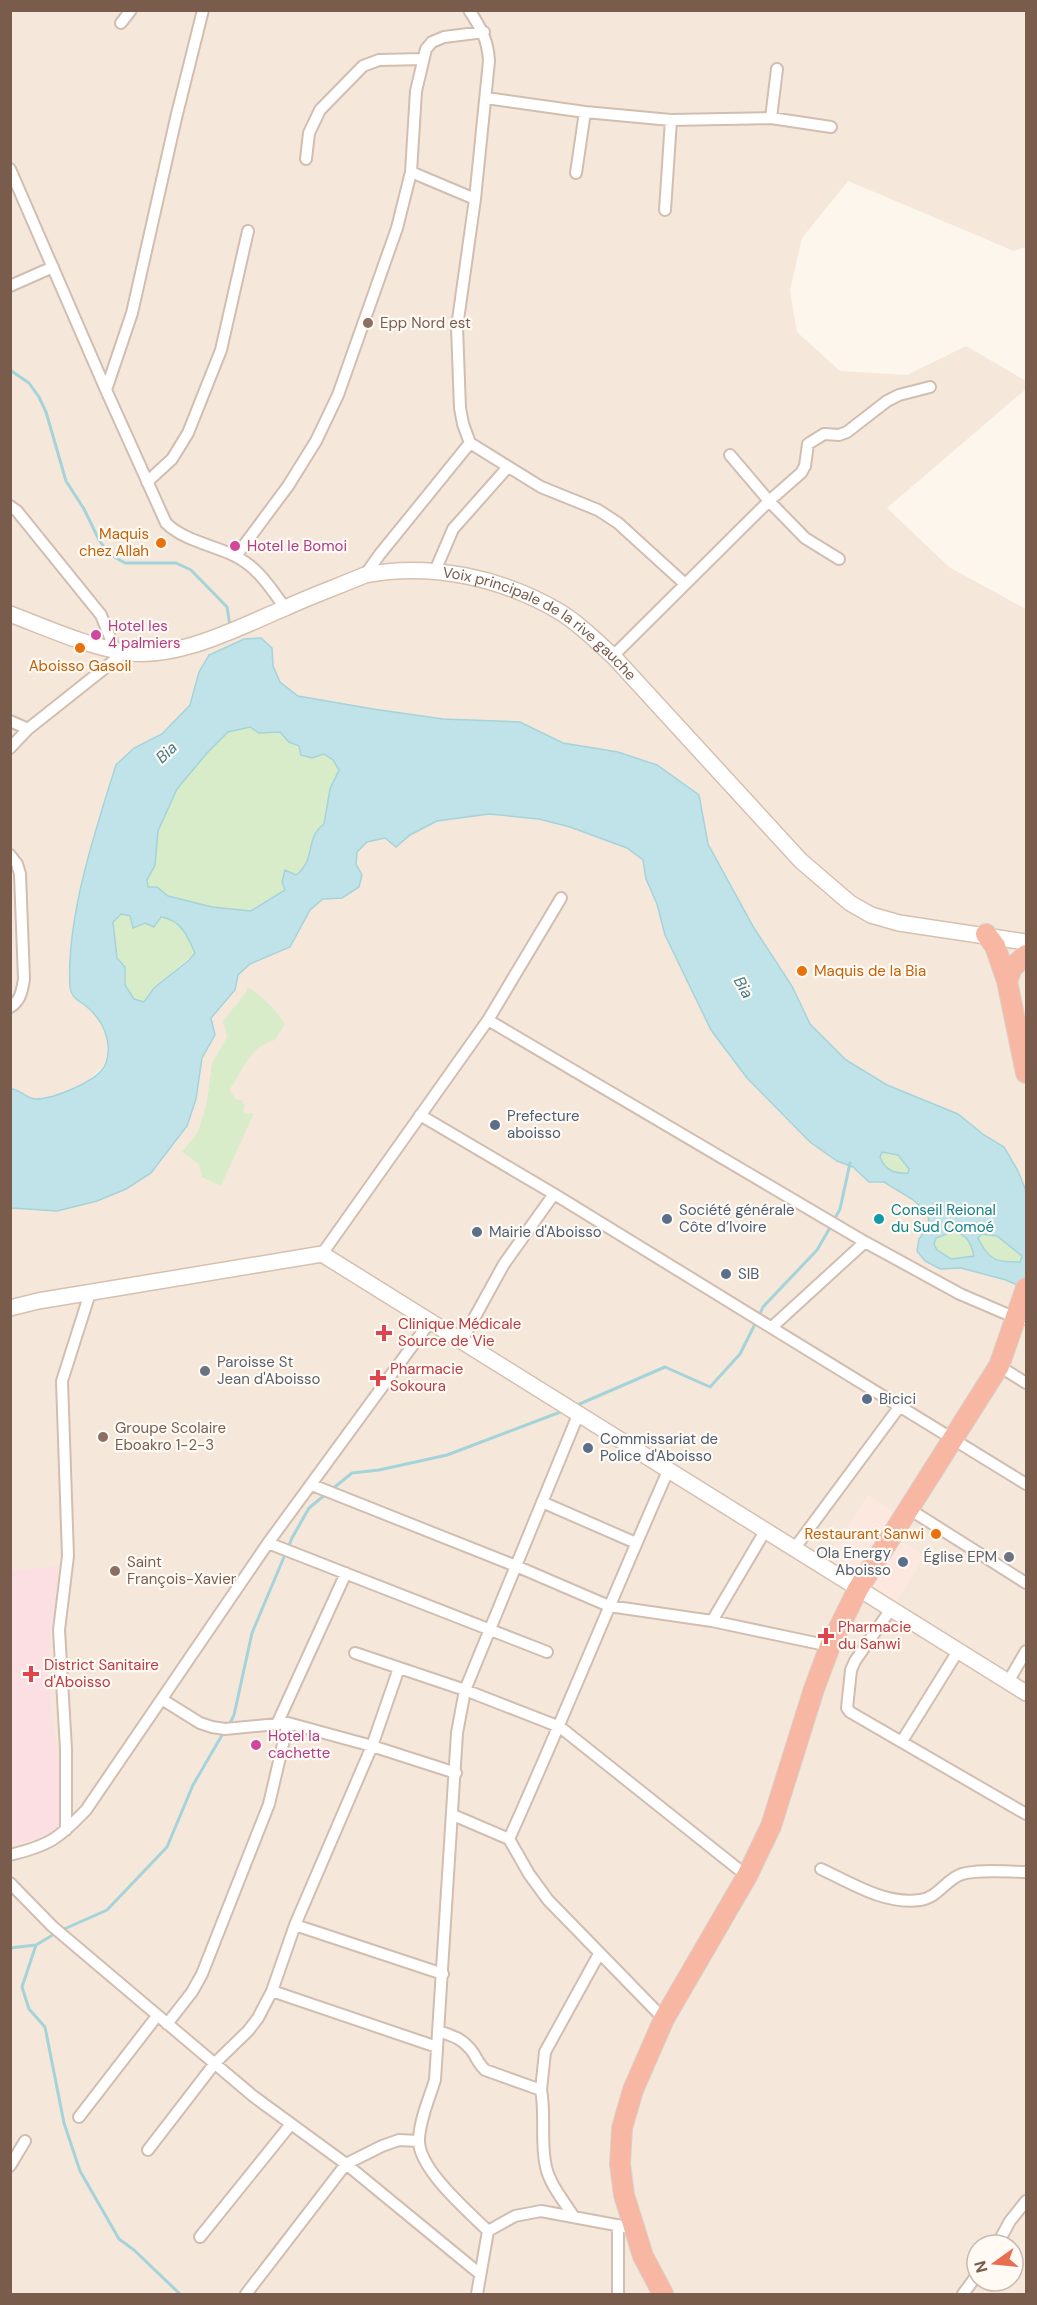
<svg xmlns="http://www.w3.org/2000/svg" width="1037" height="2305" font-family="'DM Sans',sans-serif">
<rect width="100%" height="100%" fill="#fdf6ec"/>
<path fill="#f5e8da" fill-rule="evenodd" d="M 10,11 L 1026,11 L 1026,247 L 1014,251 L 848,181 L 802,238 L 790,290 L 797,332 L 840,371 L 907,375 L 966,346 L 1026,381 L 1026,389 L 887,508 L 949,567 L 1026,609 L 1026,1191 L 1018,1171 L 1003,1147 L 984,1135 L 958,1114 L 887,1085 L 846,1060 L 810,1024 L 792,986 L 754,928 L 708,844 L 699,795 L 618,752 L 563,743 L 520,722 L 443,719 L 373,709 L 298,696 L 280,682 L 273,666 L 272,648 L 199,672 L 190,705 L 162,734 L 134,748 L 116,765 L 75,916 L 71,955 L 74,998 L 86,1005 L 99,1019 L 109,1043 L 105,1065 L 84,1084 L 59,1094 L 34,1099 L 15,1089 L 11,1089 Z
M 489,814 L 539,819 L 570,827 L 627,848 L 643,860 L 646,879 L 657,904 L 665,935 L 685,977 L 711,1030 L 747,1078 L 810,1142 L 837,1161 L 853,1167 L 869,1182 L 884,1182 L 912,1199 L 928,1213 L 929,1226 L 919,1239 L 940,1269 L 961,1268 L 1006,1280 L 1026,1289 L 1026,2294 L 11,2294 L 11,1208 L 36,1211 L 151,1173 L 187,1126 L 196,1099 L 202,1058 L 215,1035 L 211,1018 L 235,990 L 238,975 L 250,964 L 290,947 L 310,910 L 323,899 L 342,898 L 362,875 L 356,864 L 357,851 L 367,842 L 385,838 L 396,847 L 410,835 L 437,821 ZM 977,2245 L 1013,2245 L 1013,2281 L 977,2281 Z"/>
<path fill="#fde8e0" d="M 868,1495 L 897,1514 L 856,1578 L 827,1559 Z
M 896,1538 L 925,1556 L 894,1605 L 865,1587 Z"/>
<path fill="#fbdfe3" d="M 59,1566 L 50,1641 L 51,1707 L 60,1765 L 59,1829 L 35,1840 L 11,1844 L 11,1571 Z"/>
<path fill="#d8ecc9" d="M 251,727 L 259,733 L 280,732 C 290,743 301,748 312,758 L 324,754 L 333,759 L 339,770 L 330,789 L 324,824 C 307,837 315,857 304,869 C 291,882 270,909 250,911 C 228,914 194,903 173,897 C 162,894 161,887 148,887 L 147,880 L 155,865 L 158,831 L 177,789 L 207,753 L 228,732 Z
M 121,914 L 145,923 C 177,910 183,925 195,953 L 154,988 L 144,1002 L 134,999 L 125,985 L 125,967 L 117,958 L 113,922 Z
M 248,987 C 263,997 275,1009 285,1024 L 275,1040 C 248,1047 244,1071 229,1090 L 237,1100 L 242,1100 L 245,1106 L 243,1112 L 247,1114 L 254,1113 L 221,1186 L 202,1177 L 199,1164 L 182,1152 L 198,1132 L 207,1102 L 212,1063 L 227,1037 L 223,1021 L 245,994 Z
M 882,1152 L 898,1155 L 909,1169 L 908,1173 C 894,1174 885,1170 880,1157 Z
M 954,1231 C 968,1235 971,1243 974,1256 L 951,1259 L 937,1250 L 934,1244 L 936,1238 Z
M 982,1234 L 997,1236 L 1022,1256 L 1020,1262 C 996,1262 989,1261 978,1238 Z"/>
<path fill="#bfe3e8" stroke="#a5d3da" stroke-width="1.5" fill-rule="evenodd" d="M 261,638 L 272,648 L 273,666 L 280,682 L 298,696 L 373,709 L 443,719 L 520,722 L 563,743 L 618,752 L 657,765 L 699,795 L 708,844 L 754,928 L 792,986 L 810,1024 L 846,1060 L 887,1085 L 958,1114 L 984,1135 L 1004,1147 L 1018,1171 L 1026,1191 L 1026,1289 L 1006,1280 L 961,1268 L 940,1269 L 925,1261 L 917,1251 L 919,1239 L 929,1226 L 928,1213 L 912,1199 L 884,1182 L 869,1182 L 853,1167 L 837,1161 L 810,1142 L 747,1078 L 711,1030 L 665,935 L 657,904 L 646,879 L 643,860 L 627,848 L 570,827 L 539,819 L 489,814 L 437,821 L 410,835 L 396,847 L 385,838 L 367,842 L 357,852 L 356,864 L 362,875 L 359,887 L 342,898 L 323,899 L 310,910 L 290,947 L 250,964 L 238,975 L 235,990 L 211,1018 L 215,1035 L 202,1058 L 196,1099 L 187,1126 L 151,1173 L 126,1189 L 97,1201 L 57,1211 L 11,1208 L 11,1089 C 20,1089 27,1099 35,1099 C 53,1099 100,1081 106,1063 C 113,1042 103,1020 87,1007 C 79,1000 71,998 70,987 C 66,918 95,831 116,765 L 134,748 L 162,734 L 190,705 L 199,672 L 209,655 L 244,639 ZM 250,727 L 259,733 L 280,732 L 289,742 L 299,746 L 301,755 L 312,758 L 324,754 L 333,760 L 339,770 L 330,789 L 324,824 C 304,839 317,859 296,875 L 285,870 L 282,882 L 285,890 L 251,911 L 212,907 L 168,896 L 157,887 L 148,887 L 147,880 L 155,865 L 158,831 L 177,789 L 207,753 L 228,732 ZM 121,914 L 130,916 L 133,928 L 145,923 L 154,927 L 161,917 C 181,920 187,935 195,953 L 189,960 L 154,988 L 144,1002 L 134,999 L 125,985 L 125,967 L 117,958 L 113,922 ZM 882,1152 L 898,1155 L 909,1169 L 908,1173 C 894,1174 885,1170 880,1157 ZM 954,1231 C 968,1236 971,1243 974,1256 L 951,1259 L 937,1250 L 934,1244 L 936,1238 ZM 982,1234 L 997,1236 L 1022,1256 L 1020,1262 C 996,1262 989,1261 978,1238 Z"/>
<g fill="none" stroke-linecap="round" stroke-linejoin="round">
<path stroke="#a5d3da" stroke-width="3" d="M 10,370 L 29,383 L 39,397 L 46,412 L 66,481 L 84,509 L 99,540 L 109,554 L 125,563 L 176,563 L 191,570 L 227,607 L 230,626
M 834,1220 L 840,1209 L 850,1163
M 759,1316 L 763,1307 L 817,1250 L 831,1226
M 575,1406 L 665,1367 L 710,1387 L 740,1354 L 756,1322
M 331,1490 L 352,1473 L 379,1470 L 447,1455 L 563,1411
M 229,1725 L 234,1715 L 252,1633 L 292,1538 L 309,1508 L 326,1494
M 62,1930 L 107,1910 L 167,1847 L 193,1785 L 225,1730
M 36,1945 L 22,1987 L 29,2009 L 45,2027 L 64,2123 L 80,2171 L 119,2239 L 134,2250 L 180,2294
M 10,1948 L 36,1945 L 56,1933"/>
<defs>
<path id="street" d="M 469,10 C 481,28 488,40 489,61 L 475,199 L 457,327 L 460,408 L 463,424 L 470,443 L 541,487 L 598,510 L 618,523 L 685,584
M 121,23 L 131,10
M 486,98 L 585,112 L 671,120 L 771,118 L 831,127
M 771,118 L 777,69
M 306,159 L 309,133 L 320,110 L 363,66 L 379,60 L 423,59
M 10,169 L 106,390 L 166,523 C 183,540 212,545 233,555 C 257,566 270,587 285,608
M 411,172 L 475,199
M 576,173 L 585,112
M 665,210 L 671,120
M 10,286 L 53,267
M 106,390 L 132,313 L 176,118 L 203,10
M 730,455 L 769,501 L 805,538 L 839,559
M 147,482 L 172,459 L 188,433 L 221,350 L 248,231
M 10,506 L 17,511 L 101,615 L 115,650
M 236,556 L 288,486 L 316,441 L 338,395 L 397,228 L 411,172 L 416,91 L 426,49 L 432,42 L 444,37 L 484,32
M 435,571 L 453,529 L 508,467
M 365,575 L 380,554 L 470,443
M 613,656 L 769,501 L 801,473 L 805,466 L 808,444 L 824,434 L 839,435 L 847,432 L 887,401 L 899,395 L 930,387
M 10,721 L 28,729
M 10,748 L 28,729 L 125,652
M 10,855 L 17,864 L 20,874 L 24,979 C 22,990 21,1001 10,1007
M 488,1020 L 865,1242 L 960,1294 L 1016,1318 L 1026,1319
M 420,1115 L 554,1194 L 1026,1484
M 322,1254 L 488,1020 L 561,898
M 772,1327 L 865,1242
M 461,1342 L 504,1264 L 554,1194
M 999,1366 L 1026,1383
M 312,1485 L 516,1566 L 609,1606 L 712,1621 L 830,1646
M 542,1502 L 636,1543
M 909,1509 L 1026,1583
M 268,1543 L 547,1652
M 794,1549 L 900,1406
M 891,1609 L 855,1661 L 851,1670 L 847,1708 L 850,1712 L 1026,1814
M 712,1621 L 765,1531
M 355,1653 L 465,1690 L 560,1727 L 747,1876
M 1008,1682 L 1026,1651
M 163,1700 L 200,1723 L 212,1727 L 225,1729 L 288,1723 L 372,1746 L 456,1773
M 277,1724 L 346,1573
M 902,1741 L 958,1651
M 453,1815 L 509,1839 L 529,1874 L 548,1900 L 664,2019
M 66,1830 L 66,1749 L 59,1630 L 68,1556 L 62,1381 L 90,1293
M 509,1839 C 564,1717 614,1593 668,1471
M 10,1855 C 50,1845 58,1839 86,1810 L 268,1543 L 429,1323
M 821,1869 C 851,1883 885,1905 920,1900 C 938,1898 946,1879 962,1874 C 979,1869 1008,1872 1026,1872
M 10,1883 L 52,1926 L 253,2096 L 346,2164 L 480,2274
M 295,1925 L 443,1974
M 272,1991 L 437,2047
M 167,2024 L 192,1992 L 202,1974 L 269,1804 L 288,1723
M 438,2031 C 454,2036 464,2039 474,2054 C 477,2060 480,2065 485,2070 L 541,2090 C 546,2115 540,2142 546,2167 C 550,2185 564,2201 574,2217
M 541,2090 L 545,2052 L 599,1954
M 79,2117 L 157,2016
M 148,2150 L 215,2063 L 248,2031 L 258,2018 L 272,1991 L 295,1925 L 372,1746 L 399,1668
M 10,2166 L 25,2141
M 488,2231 C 468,2211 417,2168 419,2139 C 420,2119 429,2099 435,2080 L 457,1733 L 465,1690 L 578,1415
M 200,2237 L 291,2124
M 997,2245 L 1010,2221 L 1026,2201
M 246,2294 L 346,2164 L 382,2146 L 399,2140 L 418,2141
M 477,2294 L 488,2231 L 515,2216 L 541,2211 L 632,2228
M 618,2294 L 618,2225
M 963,2294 L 977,2275"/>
<g id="secondary">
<path id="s1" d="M 10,614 C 47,628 84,645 123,652 C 176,661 237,628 285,608 C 311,596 339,586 365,575 C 431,562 503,578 560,612 C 580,624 596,641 613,656 L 801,861 L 850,903 L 871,915 L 899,923 L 1026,942"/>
<path d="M 10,1308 L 38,1301 L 322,1254 L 1026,1693"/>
</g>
<path id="highway" d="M 986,934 L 995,946 L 1007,981
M 1026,955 L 1012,968 L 1007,981 L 1026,1073
M 663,2294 L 643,2256 L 624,2195 L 620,2164 L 622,2128 L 633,2090 L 664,2019 L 747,1876 L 771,1826 L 814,1689 L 830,1646 L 858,1589 L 999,1366 L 1026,1288"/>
</defs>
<use href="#street" stroke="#d1beb0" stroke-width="14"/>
<use href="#secondary" stroke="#d6c0b0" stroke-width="18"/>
<use href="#highway" stroke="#dad1cd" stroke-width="22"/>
<use href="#street" stroke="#fff" stroke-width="10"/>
<use href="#secondary" stroke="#fff" stroke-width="15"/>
<use href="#highway" stroke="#f7b7a3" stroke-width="20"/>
</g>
<g fill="#8d6e63" stroke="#fffaf3" stroke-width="2">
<circle cx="368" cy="323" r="6"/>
<circle cx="103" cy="1437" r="6"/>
<circle cx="115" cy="1571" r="6"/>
</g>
<g fill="#e8710a" stroke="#fffaf3" stroke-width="2">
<circle cx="161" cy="543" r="6"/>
<circle cx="80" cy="648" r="6"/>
<circle cx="802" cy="971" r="6"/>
<circle cx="936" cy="1534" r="6"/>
</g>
<g fill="#d1479c" stroke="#fffaf3" stroke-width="2">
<circle cx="235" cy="546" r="6"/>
<circle cx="96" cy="635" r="6"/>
<circle cx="256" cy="1745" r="6"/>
</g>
<g fill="#5c6f8a" stroke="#fffaf3" stroke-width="2">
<circle cx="495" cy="1125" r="6"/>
<circle cx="667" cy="1219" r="6"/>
<circle cx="477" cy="1232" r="6"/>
<circle cx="726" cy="1274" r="6"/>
<circle cx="867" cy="1399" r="6"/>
<circle cx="588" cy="1448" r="6"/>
<circle cx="903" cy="1562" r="6"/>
</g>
<circle fill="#0f9aa8" stroke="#fffaf3" stroke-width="2" cx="879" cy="1219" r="6"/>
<g fill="#e0444e" stroke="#fffaf3" stroke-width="2">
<path d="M381 1324h6v6h6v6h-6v6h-6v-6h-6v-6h6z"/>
<path d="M375 1369h6v6h6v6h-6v6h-6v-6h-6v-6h6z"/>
<path d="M823 1627h6v6h6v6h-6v6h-6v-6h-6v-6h6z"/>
<path d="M28 1665h6v6h6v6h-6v6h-6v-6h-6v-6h6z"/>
</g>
<g fill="#6b7280" stroke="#fffaf3" stroke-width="2">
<circle cx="205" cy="1371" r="6"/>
<circle cx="1009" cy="1557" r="6"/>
</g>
<g text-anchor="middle" stroke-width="4.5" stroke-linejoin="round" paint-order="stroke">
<g font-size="15" fill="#785e54" stroke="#fffaf3" text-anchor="start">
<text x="380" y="328">Epp Nord est</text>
<text x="115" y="1433">Groupe Scolaire<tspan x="115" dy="17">Eboakro 1-2-3</tspan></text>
<text x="127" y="1567">Saint<tspan x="127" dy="17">François-Xavier</tspan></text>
</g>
<g font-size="15" fill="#c56008" stroke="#fffaf3" text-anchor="end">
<text x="149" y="539">Maquis<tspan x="149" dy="17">chez Allah</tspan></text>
<text x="80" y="671" text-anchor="middle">Aboisso Gasoil</text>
<text x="814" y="976" text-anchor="start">Maquis de la Bia</text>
<text x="924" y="1539">Restaurant Sanwi</text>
</g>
<g font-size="15" fill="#b23c85" stroke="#fffaf3" text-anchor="start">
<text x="247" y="551">Hotel le Bomoi</text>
<text x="108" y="631">Hotel les<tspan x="108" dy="17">4 palmiers</tspan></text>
<text x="268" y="1741">Hotel la<tspan x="268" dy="17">cachette</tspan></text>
</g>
<g font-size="15" fill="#7a5c4d" stroke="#fffaf3">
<text dy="5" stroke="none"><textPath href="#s1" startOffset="566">Voix principale de la rive gauche</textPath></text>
</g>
<g font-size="15" fill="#4e5e75" stroke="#fffaf3" text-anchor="start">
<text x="507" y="1121">Prefecture<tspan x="507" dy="17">aboisso</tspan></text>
<text x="679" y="1215">Société générale<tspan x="679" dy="17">Côte d’Ivoire</tspan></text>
<text x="489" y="1237">Mairie d'Aboisso</text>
<text x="738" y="1279">SIB</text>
<text x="879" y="1404">Bicici</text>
<text x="600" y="1444">Commissariat de<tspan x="600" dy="17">Police d'Aboisso</tspan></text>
<text x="891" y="1558" text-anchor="end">Ola Energy<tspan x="891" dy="17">Aboisso</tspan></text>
</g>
<g font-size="15" fill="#0d838f" stroke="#fffaf3" text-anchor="start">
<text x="891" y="1215">Conseil Reional<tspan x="891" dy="17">du Sud Comoé</tspan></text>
</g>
<g font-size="15" fill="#be3a42" stroke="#fffaf3" text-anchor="start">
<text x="398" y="1329">Clinique Médicale<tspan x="398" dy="17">Source de Vie</tspan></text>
<text x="390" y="1374">Pharmacie<tspan x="390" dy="17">Sokoura</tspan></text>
<text x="838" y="1632">Pharmacie<tspan x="838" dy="17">du Sanwi</tspan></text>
<text x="44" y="1670">District Sanitaire<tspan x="44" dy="17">d'Aboisso</tspan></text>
</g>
<g font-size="15" fill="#5b616d" stroke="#fffaf3" text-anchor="start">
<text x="217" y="1367">Paroisse St<tspan x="217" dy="17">Jean d'Aboisso</tspan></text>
<text x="997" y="1562" text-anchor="end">Église EPM</text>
</g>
<g font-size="16" font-style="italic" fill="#437c86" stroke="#fffaf3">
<text transform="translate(166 752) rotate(-43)" y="6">Bia</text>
<text transform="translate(744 987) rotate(61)" y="6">Bia</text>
</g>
</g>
<rect width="1037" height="2305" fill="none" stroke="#7a5c4d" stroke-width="24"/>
<g transform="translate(995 2263) rotate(255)"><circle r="28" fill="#fffaf3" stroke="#cabbb1" stroke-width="1.5"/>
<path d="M0-4.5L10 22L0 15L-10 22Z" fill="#e76f51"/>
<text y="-9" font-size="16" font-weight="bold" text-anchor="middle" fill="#7a5c4d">N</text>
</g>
</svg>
